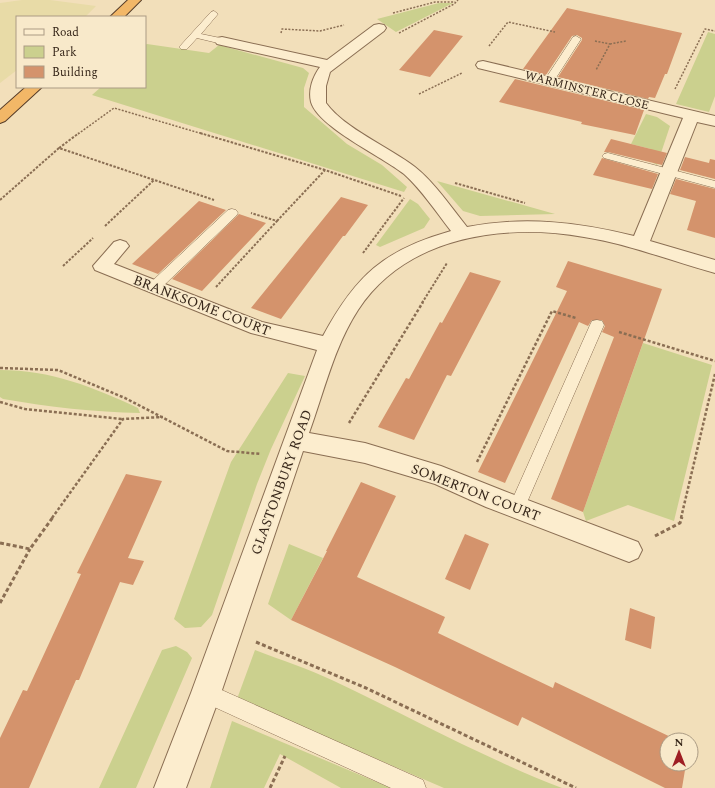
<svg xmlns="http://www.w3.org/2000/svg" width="715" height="788" font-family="Spectral,serif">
<rect width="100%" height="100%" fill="#f2dfba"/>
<path fill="#e8dba7" d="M 22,0 L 50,0 L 96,6 L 85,17 L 17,17 L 17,70 L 0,83 L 0,3 Z"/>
<path fill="#cbd08e" d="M 439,3 L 453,3 L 396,32 L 377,19 Z
M 708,32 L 715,34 L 715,96 L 709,112 L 676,104 Z
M 147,44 L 209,53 L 219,45 L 303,68 L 309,73 L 304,88 L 304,107 L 347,144 L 382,165 L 407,187 L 404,192 L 92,95 L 101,87 L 145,87 L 145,45 Z
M 646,114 L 657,117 L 670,126 L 657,165 L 647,159 L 651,149 L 631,144 Z
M 437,181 L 555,214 L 480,216 L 463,211 Z
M 410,199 L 418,204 L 430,219 L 424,228 L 380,247 L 376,245 Z
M 643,343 L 712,365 L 674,521 L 628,505 L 586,521 L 583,512 Z
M 0,370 C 51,370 93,387 138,408 L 140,413 C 94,412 49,407 3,399 L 0,397 Z
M 288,373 L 305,376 L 271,449 L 257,484 L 212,615 L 201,627 L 185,628 L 174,619 L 231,462 Z
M 289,544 L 323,558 L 291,620 L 268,604 Z
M 176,646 L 187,652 L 192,658 L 136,788 L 99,788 L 162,650 Z
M 255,650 C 281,660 309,669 334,681 C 410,717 484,758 562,788 L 444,788 L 237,699 Z
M 232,721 L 391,788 L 341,788 L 280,754 L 264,788 L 210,788 Z"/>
<path fill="#d4936c" d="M 567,8 L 682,33 L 667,74 L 665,74 L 655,98 L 649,97 L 648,99 L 558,77 L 582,40 L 582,38 L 577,35 L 572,36 L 546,75 L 523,69 Z
M 434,30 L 463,36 L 430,77 L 399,70 Z
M 515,79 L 644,110 L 635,135 L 581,124 L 582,122 L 499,102 Z
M 611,139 L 667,153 L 662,165 L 608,152 L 604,152 Z
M 685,157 L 709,163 L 710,159 L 715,160 L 715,179 L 680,170 Z
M 602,158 L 658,174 L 652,189 L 593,175 Z
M 676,179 L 715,189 L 715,238 L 687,230 L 696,201 L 670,194 Z
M 341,197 L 368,205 L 345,236 L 343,236 L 281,319 L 251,308 Z
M 199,201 L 226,210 L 158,274 L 132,264 Z
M 239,214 L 266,223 L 202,291 L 172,279 Z
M 568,261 L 662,289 L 583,512 L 551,499 L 614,337 L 602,332 L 605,326 L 602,320 L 592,320 L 588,326 L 579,322 L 505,483 L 478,472 L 567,291 L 556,287 Z
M 470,272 L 501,281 L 451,376 L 447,375 L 414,440 L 378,427 L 406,378 L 409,379 L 440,322 L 442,323 Z
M 126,474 L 162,481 L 128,558 L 144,561 L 133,585 L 120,582 L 79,680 L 76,680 L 29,788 L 0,788 L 0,738 L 23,690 L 27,691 L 81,574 L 77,573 Z
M 361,482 L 396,496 L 357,577 L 445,617 L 438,633 L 553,688 L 555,682 L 677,740 L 667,740 L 667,764 L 686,764 L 682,788 L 665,788 L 522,717 L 518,726 L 395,667 L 291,620 L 327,551 L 326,551 Z
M 465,534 L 489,544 L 470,590 L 445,579 Z
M 630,608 L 655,617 L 651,649 L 625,640 Z"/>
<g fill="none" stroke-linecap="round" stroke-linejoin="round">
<defs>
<path id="service" d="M 214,11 L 218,14 L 201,34 L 225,39 L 227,41 L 225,43 L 222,44 L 197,38 L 187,49 L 181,49 L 179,47 L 181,45 L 211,12 Z
M 576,36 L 581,39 L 554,81 L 549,84 L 546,83 L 544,81 L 573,37 Z
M 608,153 L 715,181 L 715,188 L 604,158 L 602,156 L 604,154 Z
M 232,209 L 236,210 L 238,213 L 236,216 L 159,290 L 154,292 L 149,290 L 147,287 L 149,284 L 228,210 Z
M 597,320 L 602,321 L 604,325 L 525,507 L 523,512 L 517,514 L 511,512 L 509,507 L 590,325 L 592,321 Z
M 206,683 L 423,780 L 426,788 L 391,788 L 199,700 L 196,693 L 199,686 Z"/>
<path id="minor" d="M 379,24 L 384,25 L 386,28 L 384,31 L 330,72 L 326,86 L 326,103 C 345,129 389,147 415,167 C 435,183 451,207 467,227 C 524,216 578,222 634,236 L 683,118 L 478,68 L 476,65 L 478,62 L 483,61 L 715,116 L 715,126 L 697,122 L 650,241 L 715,260 L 715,273 C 671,261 629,244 584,237 C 504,223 406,236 358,310 C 334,347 324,392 309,433 L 365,443 L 441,466 L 504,491 L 638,542 L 642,550 L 638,558 L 629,562 L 486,507 L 435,484 L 365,463 L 303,451 L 221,693 L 186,788 L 154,788 L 191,693 L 317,350 L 251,333 L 95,270 L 93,266 L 114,242 L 120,240 L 126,242 L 129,246 L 114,264 L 262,322 L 323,336 C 356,275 384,250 451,231 C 436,212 422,190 404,174 C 383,157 318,127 311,102 C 308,90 313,76 320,67 L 217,44 L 215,41 L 217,38 L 222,37 L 327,60 L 374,25 Z"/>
<path id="trunk" d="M 128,0 L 141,0 L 124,17 L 110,17 Z
M 26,87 L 42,87 L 5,121 L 0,123 L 0,110 Z"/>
</defs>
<use href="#service" stroke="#8a6e53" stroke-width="1"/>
<use href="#minor" stroke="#8a6e53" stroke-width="2"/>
<use href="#trunk" stroke="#563c28" stroke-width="2"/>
<path stroke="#8a6e53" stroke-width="1.5" stroke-dasharray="2 1.5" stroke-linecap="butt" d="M 393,13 L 435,2 L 455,2
M 281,33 L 282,29 L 320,31 L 344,25
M 399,33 L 454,4 L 458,0
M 595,41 L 610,44 L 596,70
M 610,44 L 626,41
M 489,46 L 508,22 L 555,32
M 675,89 L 705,29 L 715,31
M 419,94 L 462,73
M 78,134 L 114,108 L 203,134"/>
<path stroke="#8a6e53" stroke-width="2" stroke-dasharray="2.5 1.5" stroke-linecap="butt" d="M 200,133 L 325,170
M 59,148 L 79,133
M 455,183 L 525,203
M 0,200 L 59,148 L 214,200
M 277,221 L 325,170 L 401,196
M 105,226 L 154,180
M 363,253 L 404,198
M 63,266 L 93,238
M 216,287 L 277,221 L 251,213
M 422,303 L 447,263"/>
<path stroke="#8a6e53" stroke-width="2.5" stroke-dasharray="3 2" stroke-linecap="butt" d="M 619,332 L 715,361
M 0,368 L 58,370 L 125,398 L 227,451 L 261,454
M 0,402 L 25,409 L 122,419
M 349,423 L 423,302
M 477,462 L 552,311 L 576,318
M 52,518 L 123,419 L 163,417
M 681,518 L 715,374"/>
<path stroke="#8a6e53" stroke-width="3" stroke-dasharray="4 2.5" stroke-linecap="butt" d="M 655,536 L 680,523 L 682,517
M 0,543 L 30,549 L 53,517
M 0,603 L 30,549
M 256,642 L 366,688 L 576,788
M 270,788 L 285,756"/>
<use href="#service" fill="#fcedce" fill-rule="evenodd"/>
<use href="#minor" fill="#fcedce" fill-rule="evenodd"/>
<use href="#trunk" fill="#f2b767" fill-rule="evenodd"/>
</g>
<g text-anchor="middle" stroke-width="3" stroke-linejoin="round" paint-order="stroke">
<g font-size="12" fill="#37271a" stroke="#f8e9ca">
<text transform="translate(587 90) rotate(14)" y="4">WARMINSTER CLOSE</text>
</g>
<g font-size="14" fill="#37271a" stroke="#f8e9ca">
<text transform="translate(202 305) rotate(21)" y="5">BRANKSOME COURT</text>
<text transform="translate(281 482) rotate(-70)" y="5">GLASTONBURY ROAD</text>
<text transform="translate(476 492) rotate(21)" y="5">SOMERTON COURT</text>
</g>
</g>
<rect x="16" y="16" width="130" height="72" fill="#f8e9ca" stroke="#ab9b84"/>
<rect x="24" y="29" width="20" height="6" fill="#fcedce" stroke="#ab9b84"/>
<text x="52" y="36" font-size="12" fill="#37271a">Road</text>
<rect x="24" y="46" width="20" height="12" fill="#cbd08e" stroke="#ab9b84"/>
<text x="52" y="56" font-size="12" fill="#37271a">Park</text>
<rect x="24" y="66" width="20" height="12" fill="#d4936c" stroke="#ab9b84"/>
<text x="52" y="76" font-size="12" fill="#37271a">Building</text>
<g transform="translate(679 752)"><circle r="19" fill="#f8e9ca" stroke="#ab9b84"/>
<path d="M0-3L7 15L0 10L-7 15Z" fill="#9e1e23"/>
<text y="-6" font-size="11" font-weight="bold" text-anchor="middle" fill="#37271a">N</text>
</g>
</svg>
